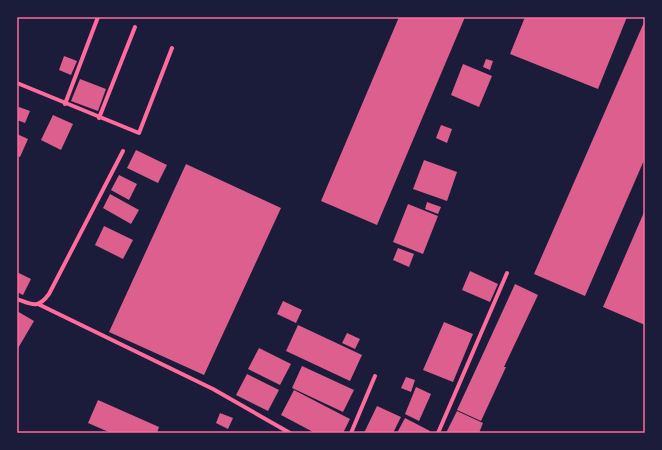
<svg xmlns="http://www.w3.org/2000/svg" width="662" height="450" font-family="Inter,sans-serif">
<rect width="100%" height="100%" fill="#1b1b3a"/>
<path fill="#dd5f8e" d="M 399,17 L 465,17 L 377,225 L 321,201 Z
M 525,17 L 627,17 L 598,89 L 510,54 Z
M 645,20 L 645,158 L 585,296 L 534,274 Z
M 64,56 L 77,61 L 71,75 L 59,70 Z
M 486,59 L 493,61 L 490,70 L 483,67 Z
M 463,64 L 492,76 L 479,107 L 451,95 Z
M 80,79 L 106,89 L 98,111 L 71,101 Z
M 19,107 L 30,111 L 25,123 L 17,120 L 17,111 Z
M 53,115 L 73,124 L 61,150 L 41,140 Z
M 441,125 L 452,129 L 447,143 L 436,138 Z
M 17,134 L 28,139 L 20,157 L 17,156 Z
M 136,150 L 167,165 L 158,183 L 127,168 Z
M 424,160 L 457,172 L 447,201 L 413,189 Z
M 186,164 L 281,208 L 204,375 L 109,332 Z
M 119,175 L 137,184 L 129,200 L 111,190 Z
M 110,194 L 139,210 L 131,224 L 103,208 Z
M 427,202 L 441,207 L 438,214 L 425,209 Z
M 408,204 L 438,216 L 423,254 L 393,242 Z
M 645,210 L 645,325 L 603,307 Z
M 104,226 L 133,240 L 123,259 L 95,245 Z
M 398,248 L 414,254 L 409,267 L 393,260 Z
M 470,271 L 498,284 L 490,302 L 462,290 Z
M 17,272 L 31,279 L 23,295 L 17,292 Z
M 515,284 L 538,295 L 504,367 L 506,367 L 481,421 L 457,410 L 482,356 L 497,363 L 482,356 Z
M 283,301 L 302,310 L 296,323 L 277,314 Z
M 17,311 L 34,321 L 17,350 Z
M 444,322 L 473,334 L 453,382 L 423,370 Z
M 298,325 L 362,355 L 350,381 L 286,351 Z
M 347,333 L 360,339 L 355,349 L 342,343 Z
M 259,348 L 291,364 L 280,385 L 248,369 Z
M 302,366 L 354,390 L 343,412 L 292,388 Z
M 247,374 L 279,390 L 268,411 L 236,395 Z
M 406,377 L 415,380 L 411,392 L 401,388 Z
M 416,387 L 431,394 L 419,421 L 405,414 Z
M 294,390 L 350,419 L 343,433 L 315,433 L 281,415 Z
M 98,400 L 159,427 L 157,433 L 111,433 L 88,423 Z
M 377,406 L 401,417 L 393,433 L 364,433 Z
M 457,411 L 483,423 L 479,433 L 446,433 Z
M 220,413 L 233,418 L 228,429 L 216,423 Z
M 405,418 L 430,431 L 429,433 L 397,433 Z"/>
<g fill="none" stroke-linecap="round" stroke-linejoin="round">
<path stroke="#ff6b9d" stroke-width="4" d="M 17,83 L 139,133 L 172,48
M 65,104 L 98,17
M 99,118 L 135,27
M 17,299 C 33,305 38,309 49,294 L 123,151
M 38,304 L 213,389 L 290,433
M 351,433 L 375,376
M 438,433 L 507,273"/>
</g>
<rect width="662" height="450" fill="none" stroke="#1b1b3a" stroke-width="36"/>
<rect x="18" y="18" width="626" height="414" fill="none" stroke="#ff6b9d" stroke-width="1.5"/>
</svg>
